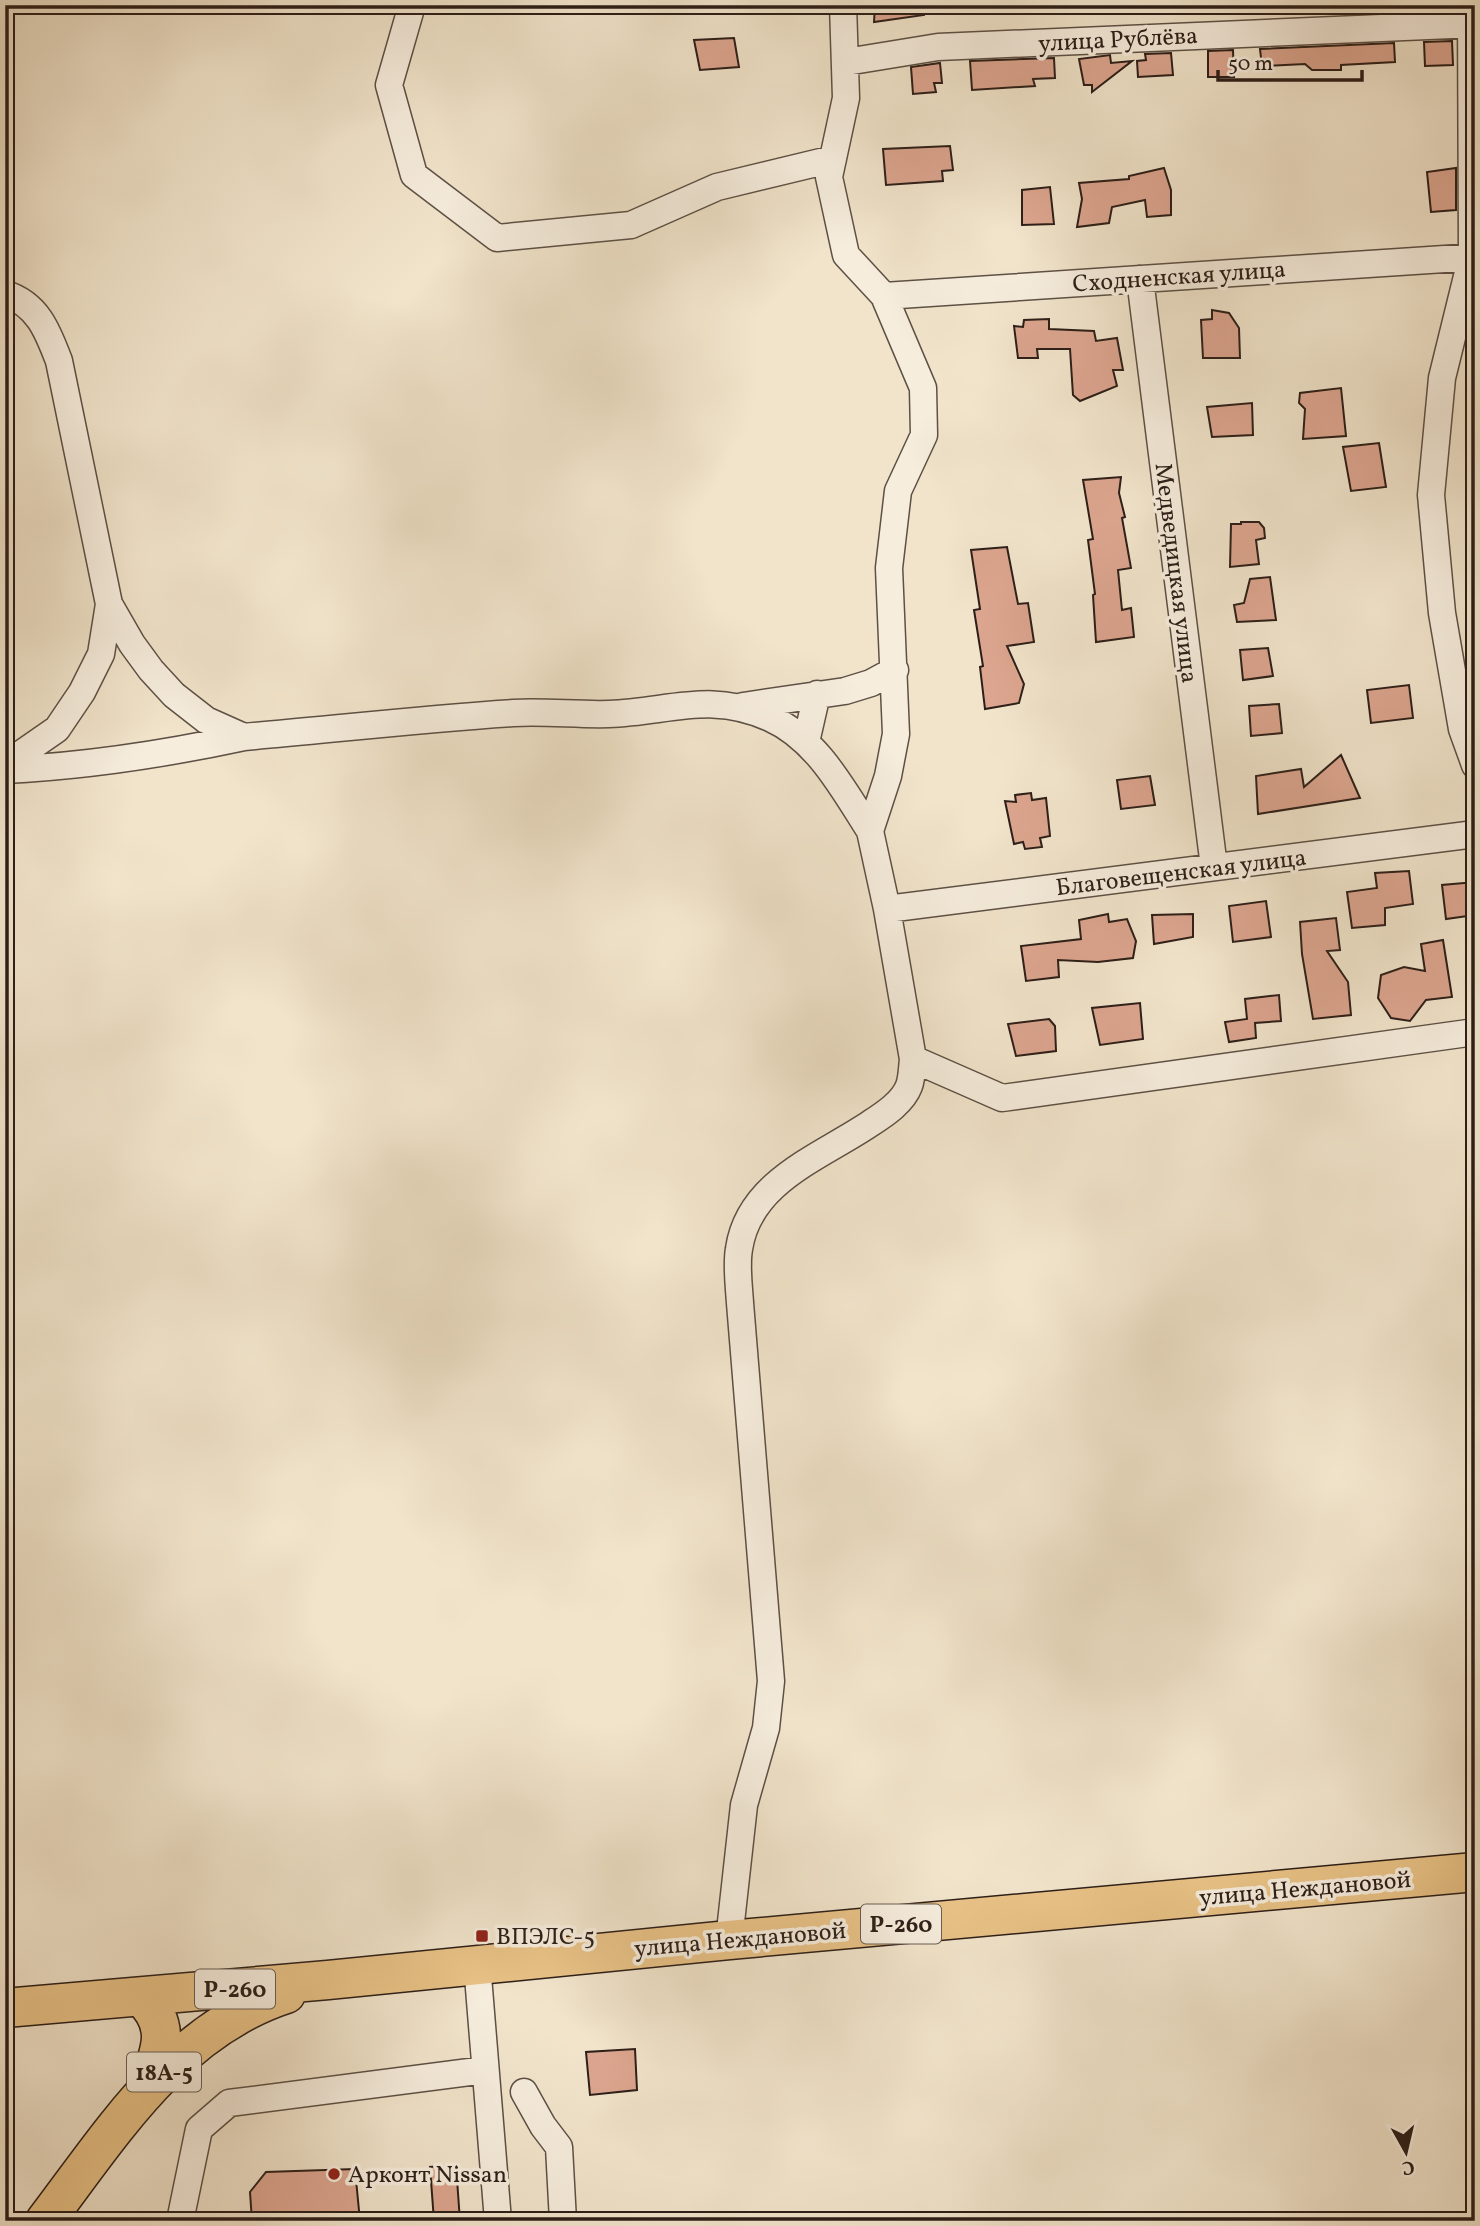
<svg xmlns="http://www.w3.org/2000/svg" width="1480" height="2226" font-family="Vollkorn,serif">
<rect width="100%" height="100%" fill="#f1e4cb"/>
<filter id="stains"><feTurbulence type="fractalNoise" baseFrequency=".00286" numOctaves="4"/><feColorMatrix values="0 0 0 0 .2 0 0 0 0 .09 0 0 0 0 .02 0 0 0 .5 -.17"/></filter>
<radialGradient id="worn" r=".72"><stop offset=".6" stop-color="#630" stop-opacity="0"/><stop offset="1" stop-color="#630" stop-opacity=".3"/></radialGradient>
<path fill="#dca58f" stroke="#2c1e18" stroke-width="2" d="M 875,5 L 924,5 L 924,15 L 874,22 Z
M 734,38 L 739,67 L 700,70 L 694,40 Z
M 1452,41 L 1453,65 L 1425,66 L 1424,42 Z
M 1394,43 L 1395,62 L 1341,65 L 1341,70 L 1312,70 L 1305,64 L 1262,66 L 1260,49 Z
M 1233,50 L 1234,77 L 1208,77 L 1208,51 Z
M 1171,53 L 1173,75 L 1138,77 L 1137,61 L 1146,60 L 1145,54 Z
M 1110,55 L 1111,63 L 1132,61 L 1092,92 L 1092,85 L 1084,85 L 1079,59 Z
M 1054,58 L 1055,78 L 1033,79 L 1035,86 L 972,90 L 970,61 Z
M 940,63 L 942,83 L 934,83 L 936,92 L 913,94 L 911,67 Z
M 950,146 L 953,170 L 942,171 L 943,181 L 886,185 L 883,149 Z
M 1164,168 L 1171,190 L 1171,215 L 1147,217 L 1145,200 L 1112,207 L 1109,223 L 1077,227 L 1082,199 L 1079,183 L 1129,179 L 1129,176 Z
M 1456,168 L 1456,210 L 1431,212 L 1427,172 Z
M 1050,187 L 1054,224 L 1022,225 L 1022,190 Z
M 1212,310 L 1229,313 L 1239,328 L 1240,358 L 1203,358 L 1201,320 L 1212,319 Z
M 1049,319 L 1049,329 L 1094,331 L 1096,341 L 1117,338 L 1123,370 L 1113,370 L 1117,386 L 1080,401 L 1073,395 L 1070,349 L 1037,349 L 1038,358 L 1018,358 L 1014,326 L 1023,327 L 1024,320 Z
M 1341,388 L 1346,436 L 1303,439 L 1305,409 L 1299,403 L 1300,393 Z
M 1252,403 L 1253,435 L 1212,437 L 1207,407 Z
M 1379,443 L 1386,487 L 1351,491 L 1343,447 Z
M 1121,477 L 1119,493 L 1125,517 L 1122,518 L 1131,568 L 1118,570 L 1122,610 L 1131,608 L 1134,637 L 1096,642 L 1093,595 L 1095,594 L 1088,540 L 1093,539 L 1083,480 Z
M 1241,522 L 1259,522 L 1264,528 L 1265,538 L 1256,540 L 1259,564 L 1230,567 L 1231,524 L 1241,524 Z
M 1007,547 L 1018,604 L 1028,603 L 1034,642 L 1007,646 L 1024,684 L 1019,703 L 985,709 L 980,667 L 983,666 L 974,610 L 980,609 L 971,550 Z
M 1270,577 L 1276,620 L 1237,622 L 1234,605 L 1244,603 L 1250,579 Z
M 1268,648 L 1273,676 L 1243,680 L 1240,650 Z
M 1409,685 L 1413,718 L 1371,723 L 1367,690 Z
M 1279,704 L 1282,733 L 1251,736 L 1249,706 Z
M 1341,755 L 1360,798 L 1258,814 L 1256,776 L 1301,769 L 1304,787 Z
M 1150,776 L 1155,805 L 1121,809 L 1117,780 Z
M 1031,793 L 1032,800 L 1046,798 L 1050,836 L 1040,838 L 1042,847 L 1025,849 L 1023,842 L 1014,844 L 1005,801 L 1016,802 L 1015,795 Z
M 1409,871 L 1413,904 L 1385,908 L 1385,925 L 1352,928 L 1347,892 L 1377,888 L 1375,873 Z
M 1475,882 L 1475,915 L 1446,919 L 1442,885 Z
M 1266,901 L 1271,937 L 1233,942 L 1229,906 Z
M 1108,914 L 1109,922 L 1127,919 L 1136,941 L 1133,958 L 1098,962 L 1058,960 L 1059,977 L 1026,981 L 1021,946 L 1081,939 L 1079,920 Z
M 1193,914 L 1193,937 L 1154,944 L 1152,915 Z
M 1336,918 L 1340,950 L 1327,951 L 1348,982 L 1351,1015 L 1313,1019 L 1302,954 L 1300,922 Z
M 1443,940 L 1452,997 L 1426,1000 L 1410,1021 L 1391,1018 L 1378,998 L 1381,975 L 1404,967 L 1425,971 L 1421,944 Z
M 1279,995 L 1281,1021 L 1255,1023 L 1256,1038 L 1229,1042 L 1225,1022 L 1247,1019 L 1245,999 Z
M 1140,1003 L 1143,1039 L 1100,1045 L 1092,1008 Z
M 1049,1019 L 1055,1026 L 1056,1051 L 1016,1056 L 1008,1024 Z
M 635,2049 L 637,2090 L 590,2095 L 586,2052 Z
M 456,2165 L 460,2221 L 434,2221 L 430,2167 Z
M 355,2169 L 360,2221 L 252,2221 L 250,2192 L 266,2172 Z"/>
<g fill="none" stroke-linecap="round" stroke-linejoin="round">
<defs>
<path id="minor" d="M 412,5 L 389,85 L 414,175 L 497,238 L 631,225 L 717,187 L 833,159
M 843,5 L 846,98 L 829,177 L 846,255 L 884,296 L 923,388 L 924,435 L 898,491 L 889,568 L 896,734 L 888,776 L 870,831 L 887,909 L 913,1059 L 1002,1098 L 1475,1032
M 1471,5 L 1472,256 L 1442,378 L 1431,495 L 1442,613 L 1462,729 L 1475,765
M 846,62 L 938,47 L 1475,24
M 1140,279 L 1214,867
M 5,294 C 38,304 48,332 59,361 L 109,604 L 132,644 L 151,670 L 174,695 L 206,720 L 244,737 C 334,729 424,719 513,713 C 545,711 577,715 609,714 C 669,712 711,691 770,718 C 817,739 843,789 870,831
M 884,296 L 1475,257
M 743,706 L 845,691 L 871,683 L 895,670
M 806,742 L 817,694
M 5,760 L 21,754 L 57,729 L 82,692 L 101,654 L 109,604
M 5,770 C 86,766 165,754 244,737
M 887,909 L 1475,834
M 729,1940 L 744,1805 L 766,1728 L 771,1681 L 740,1303 C 739,1286 736,1266 739,1249 C 749,1181 821,1157 871,1123 C 885,1114 903,1102 909,1086 C 912,1078 912,1067 913,1059
M 477,1964 L 498,2221
M 524,2092 L 543,2126 L 559,2147 L 563,2221
M 180,2221 L 199,2129 L 229,2103 L 485,2070"/>
<path id="highway" d="M 141,1997 C 173,2025 160,2053 147,2087
M 5,2008 L 328,1980 L 729,1940 L 1475,1872
M 45,2221 C 112,2133 175,2030 286,1994"/>
</defs>
<use href="#minor" stroke="#5d5045" stroke-width="29"/>
<use href="#highway" stroke="#2c1e18" stroke-width="41"/>
<use href="#minor" stroke="#f6eddd" stroke-width="26"/>
<use href="#highway" stroke="#e8c286" stroke-width="38"/>
</g>
<g fill="#8f2418" stroke="#f6eddd" stroke-width="2.5">
<rect x="475" y="1929" width="14" height="14" rx="3.5"/>
<circle cx="334" cy="2174" r="7"/>
</g>
<g text-anchor="middle" stroke-width="7" stroke-linejoin="round" paint-order="stroke">
<g fill="#f6eddd" stroke="#695c53" stroke-width="2">
<rect x="861" y="1904.5" width="80" height="39" rx="5"/>
<rect x="195" y="1969.5" width="80" height="39" rx="5"/>
<rect x="127" y="2052.5" width="74" height="39" rx="5"/>
</g>
<g font-size="23" font-weight="bold" fill="#2c1e18">
<text x="901" y="1932">Р-260</text>
<text x="235" y="1997">Р-260</text>
<text x="164" y="2080">18А-5</text>
</g>
<g font-size="24" fill="#2c1e18" stroke="#f6eddd">
<text transform="translate(1118 39) rotate(-3)" y="8">улица Рублёва</text>
<text transform="translate(1179 276) rotate(-4)" y="8">Сходненская улица</text>
<text transform="translate(1177 573) rotate(83)" y="8">Медведицкая улица</text>
<text transform="translate(1181 872) rotate(-7)" y="8">Благовещенская улица</text>
<text transform="translate(1305 1888) rotate(-5)" y="8">улица Неждановой</text>
<text transform="translate(740 1939) rotate(-5)" y="8">улица Неждановой</text>
</g>
<g font-size="24" fill="#2c1e18" stroke="#f6eddd" text-anchor="start">
<text x="496" y="1944">ВПЭЛС-5</text>
<text x="348" y="2182">Арконт Nissan</text>
</g>
</g>
<rect width="1480" height="2226" fill="none" stroke="#f1e4cb" stroke-width="28"/>
<rect x="7" y="7" width="1466" height="2212" fill="none" stroke="#2c1e18" stroke-width="3.5"/>
<rect x="14" y="14" width="1452" height="2198" fill="none" stroke="#2c1e18" stroke-width="2"/>
<g transform="translate(1406 2152) rotate(172)" stroke="#f6eddd" stroke-width="5" paint-order="stroke">
<path d="M0-5L12 26L0 18L-12 26Z" fill="#2c1e18"/>
<text y="-10" font-size="19" font-weight="bold" text-anchor="middle" fill="#2c1e18">С</text>
</g>
<path d="M1218 70v10h144v-10" fill="none" stroke="#2c1e18" stroke-width="3.5"/>
<text x="1228" y="70" font-size="21" fill="#2c1e18" stroke="#f6eddd" stroke-width="5" paint-order="stroke">50 m</text>
<rect width="100%" height="100%" filter="url(#stains)"/>
<rect width="100%" height="100%" fill="url(#worn)"/>
</svg>
